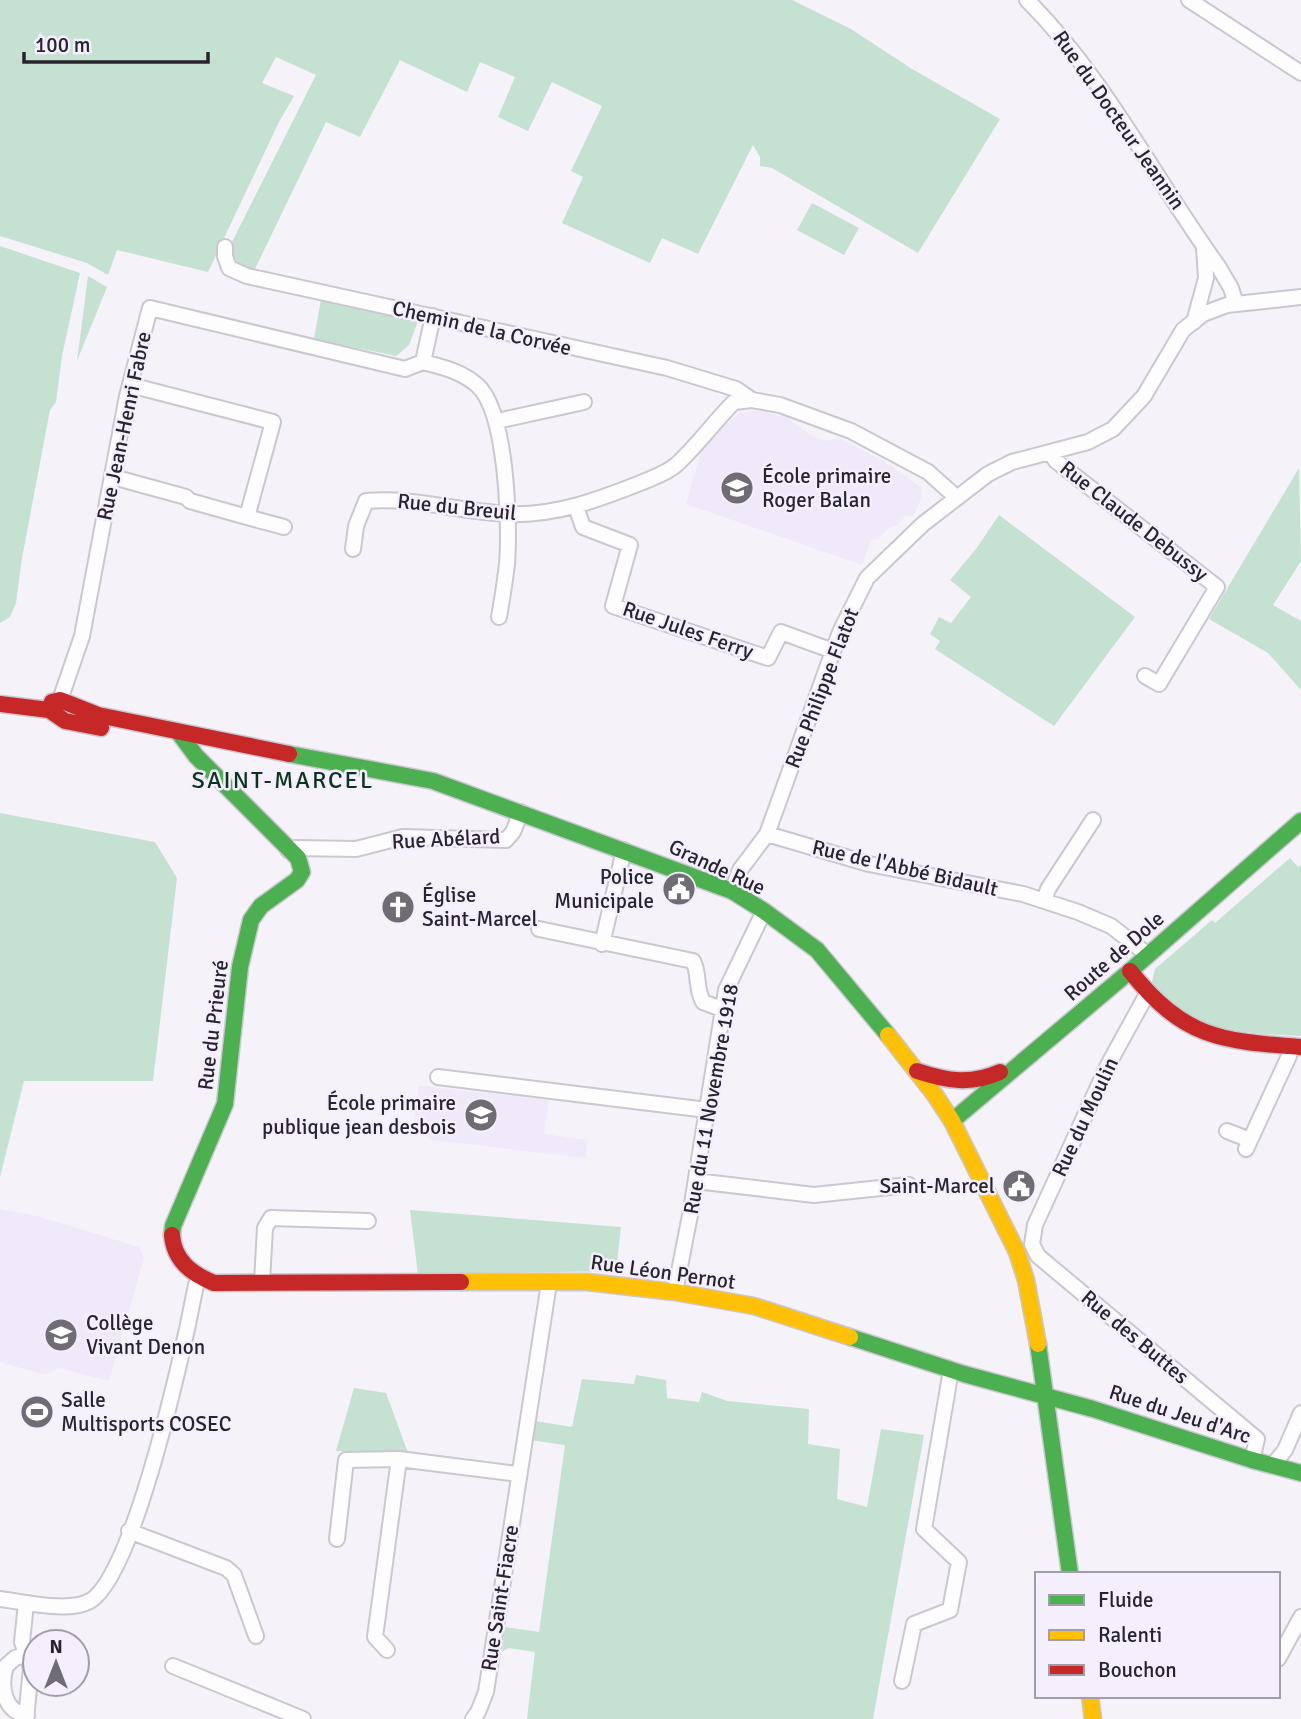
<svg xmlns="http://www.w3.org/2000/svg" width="1301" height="1719" font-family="Signika,sans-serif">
<rect width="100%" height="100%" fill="#f5f2fa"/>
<path fill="#f0e9fa" d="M 756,410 L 788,418 L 812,436 L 827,441 L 839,438 L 882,460 L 922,488 L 922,496 L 915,513 L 913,516 L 905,516 L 898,525 L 889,528 L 878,539 L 871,540 L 862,565 L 686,504 L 701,451 L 722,427 L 740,413 Z
M 419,1086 L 549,1100 L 544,1134 L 588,1140 L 586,1158 L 432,1140 L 420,1132 L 413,1130 Z
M 0,1209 L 37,1216 L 139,1247 L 144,1258 L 109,1381 L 59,1368 L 45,1375 L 0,1362 Z"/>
<path fill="#c4e1d2" d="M 0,0 L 792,0 L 851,29 L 912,69 L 1000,119 L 918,253 L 772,168 L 760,166 L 760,157 L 753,145 L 698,254 L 662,238 L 650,263 L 562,223 L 583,177 L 571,171 L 602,106 L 552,82 L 528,131 L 498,117 L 515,77 L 480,62 L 467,92 L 400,60 L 360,137 L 326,122 L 253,273 C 236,266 232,264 230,246 L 316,75 L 276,57 L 262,83 L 294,96 L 279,122 L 208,272 L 117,250 L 108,275 L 87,263 L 0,236 Z
M 812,203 L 859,228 L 844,255 L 797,230 Z
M 0,246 L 80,273 L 62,356 L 56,402 L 50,410 L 22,558 L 16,603 L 10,617 L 0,623 Z
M 88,276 L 107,287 L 77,361 Z
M 321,299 L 418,321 L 409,345 L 396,356 L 314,339 Z
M 1299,468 L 1301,561 L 1273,605 L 1301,621 L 1301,690 L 1268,653 L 1209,619 Z
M 999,515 L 1135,617 L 1054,726 L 935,649 L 940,641 L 930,634 L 939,617 L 951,623 L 971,597 L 950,580 L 976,549 Z
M 0,813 L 155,842 L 177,878 L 153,1081 L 24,1081 L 0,1177 Z
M 1290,858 L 1298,867 L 1301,865 L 1301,1036 C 1244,1033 1192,1033 1151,986 L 1155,969 L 1212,920 L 1215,923 Z
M 410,1210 L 621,1227 L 616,1271 L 418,1274 Z
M 636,1375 L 666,1380 L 667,1398 L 699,1402 L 702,1392 L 727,1401 L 809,1409 L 808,1444 L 840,1449 L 837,1499 L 867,1507 L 881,1429 L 924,1435 L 873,1719 L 527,1719 L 535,1652 L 509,1648 L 502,1651 L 505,1627 L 539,1632 L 565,1445 L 530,1440 L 535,1421 L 572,1427 L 582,1379 L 634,1384 Z
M 354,1388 L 386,1393 L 408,1453 L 336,1451 Z"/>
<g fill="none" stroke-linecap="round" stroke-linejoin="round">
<defs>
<path id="street" d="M 1027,0 C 1105,78 1154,178 1218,266 L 1231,288 L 1236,304
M 1189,0 L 1301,73
M 225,247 L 225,256 L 229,268 L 247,276 L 667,368 L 736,389 L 752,400
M 1194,322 L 1206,278 L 1204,248
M 423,362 C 442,367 461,371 477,385 C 507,411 510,525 507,564 C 505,581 502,600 499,617
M 497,421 L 584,402
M 1050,452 L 1056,461 L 1217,587 L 1159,684 L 1145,676
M 113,477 L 186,497 L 190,501 L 247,517 L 273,422 L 130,385
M 576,507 L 583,527 L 630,545 L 613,606 L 768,658 L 781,632 L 833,651
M 247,517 L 284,527
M 353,549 L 356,526 L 366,501 C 414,497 461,512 509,514 C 556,516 600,499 643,482 C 654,477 667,473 676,465 C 697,446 714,422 734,402 L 752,400 L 780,405 L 851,431 L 928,472 L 956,497
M 60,700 L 82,636 L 127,396 L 150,308 L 405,369 L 423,362 L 433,316
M 767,834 L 869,864 L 1023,894 L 1078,912 L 1111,926 L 1148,955
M 288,850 L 296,848 L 356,849 L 403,837 L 506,840 L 513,832 L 521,812
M 732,891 L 740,870 L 767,834 L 840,632 L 867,578 L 923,524 L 988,474 L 1012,462 L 1088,442 L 1113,429 L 1144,396 L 1183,330 L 1203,314 L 1227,305 L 1301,297
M 1044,901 L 1048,889 L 1093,820
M 539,929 L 693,961 C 700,974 695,987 703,1002 L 724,1010
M 602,944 L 624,850
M 1147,994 L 1108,1065 L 1035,1225 L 1032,1244 L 1038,1256 L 1257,1439 L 1252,1460
M 438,1077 L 707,1110
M 1227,1131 L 1250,1140
M 1246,1149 L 1289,1056 L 1291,1047
M 696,1181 L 814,1195 L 909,1185
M 262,1282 L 265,1228 L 271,1218 L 368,1221
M 675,1292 L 691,1210 L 726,990 L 764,911
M 1273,1465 L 1285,1450 L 1301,1413
M 129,1531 L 226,1568 L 234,1575 L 256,1636
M 337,1539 L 346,1460 L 399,1459 L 518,1474
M 0,1599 C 25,1602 68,1613 90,1601 C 135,1575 185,1342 196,1285 L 200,1278
M 26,1603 L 22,1642 L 31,1668 L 26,1719
M 387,1650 L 375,1637 L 399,1459
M 25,1655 L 15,1658 L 6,1666 C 0,1685 3,1712 27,1715
M 1278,1659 L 1301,1617
M 173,1666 L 303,1719
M 902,1681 L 914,1624 L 950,1610 L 959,1562 L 924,1529 L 951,1370
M 473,1719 L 478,1712 L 486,1692 L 549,1283"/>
<path id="fast" d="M 289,754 L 433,781 L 732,891 L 764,911 L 817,950 L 888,1035
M 952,1121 L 1130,971 L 1301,821
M 172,1235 L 173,1226 L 225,1104 L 240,967 L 251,920 L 261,906 L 297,880 L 302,872 L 298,858 L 196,756 L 179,733
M 850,1337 L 964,1374 L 1093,1409 L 1252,1460 L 1301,1473
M 1038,1344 L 1070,1574"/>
<path id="slow" d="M 888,1035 L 935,1095 L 952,1121 L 1017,1252 L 1026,1280 L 1038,1344
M 461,1282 L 587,1282 L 675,1292 L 754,1306 L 850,1337
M 1090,1696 L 1093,1719"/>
<path id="jam" d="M 0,704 L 49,710
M 49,710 L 52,702 L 60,700 L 98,715 L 289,754
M 49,710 L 65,721 L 101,728
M 1130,971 C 1184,1038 1219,1041 1301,1047
M 917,1071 C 947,1081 971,1085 1000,1072
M 172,1235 C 174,1261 192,1274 214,1283 L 461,1282"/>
</defs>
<use href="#street" stroke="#cbc7d0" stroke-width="18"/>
<use href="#fast" stroke="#cbc7d0" stroke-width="19"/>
<use href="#slow" stroke="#cbc7d0" stroke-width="19"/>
<use href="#jam" stroke="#cbc7d0" stroke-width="19"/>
<use href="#street" stroke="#fefdfe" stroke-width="14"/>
<use href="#fast" stroke="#4caf50" stroke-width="16"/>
<use href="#slow" stroke="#ffc107" stroke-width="16"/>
<use href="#jam" stroke="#c62828" stroke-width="16"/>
</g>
<defs>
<symbol id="school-disc" viewBox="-11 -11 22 22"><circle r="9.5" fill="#706c75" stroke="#f4eefd"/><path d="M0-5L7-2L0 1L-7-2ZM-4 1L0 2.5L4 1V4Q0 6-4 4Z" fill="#fff"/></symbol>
<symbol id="civic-disc" viewBox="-11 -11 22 22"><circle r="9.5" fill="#706c75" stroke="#f4eefd"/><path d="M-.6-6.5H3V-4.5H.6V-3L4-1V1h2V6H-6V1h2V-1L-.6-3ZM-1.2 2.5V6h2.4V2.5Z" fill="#fff"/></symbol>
<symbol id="church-disc" viewBox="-11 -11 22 22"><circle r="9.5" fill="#706c75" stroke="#f4eefd"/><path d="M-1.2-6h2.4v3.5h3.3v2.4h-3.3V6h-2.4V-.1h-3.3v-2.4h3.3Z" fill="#fff"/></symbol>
<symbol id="stadium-disc" viewBox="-11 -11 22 22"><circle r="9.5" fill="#706c75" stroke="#f4eefd"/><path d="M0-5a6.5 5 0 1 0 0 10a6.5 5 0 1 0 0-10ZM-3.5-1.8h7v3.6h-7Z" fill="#fff"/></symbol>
</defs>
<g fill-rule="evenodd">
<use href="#school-disc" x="718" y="469" width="38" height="38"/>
<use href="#civic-disc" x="660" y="870" width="38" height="38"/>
<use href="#church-disc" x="379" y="888" width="38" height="38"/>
<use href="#school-disc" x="462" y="1096" width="38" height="38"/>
<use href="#civic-disc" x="1000" y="1167" width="38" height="38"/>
<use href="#school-disc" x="42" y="1316" width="38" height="38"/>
<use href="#stadium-disc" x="18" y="1393" width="38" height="38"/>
</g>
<g text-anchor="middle" stroke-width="5" stroke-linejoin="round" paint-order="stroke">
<g font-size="21" fill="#28242d" stroke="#f4eefd">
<text transform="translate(1119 120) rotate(55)" y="7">Rue du Docteur Jeannin</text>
<text transform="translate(482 328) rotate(13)" y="7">Chemin de la Corvée</text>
<text transform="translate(124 426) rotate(-78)" y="7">Rue Jean-Henri Fabre</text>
<text transform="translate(457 507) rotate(6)" y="7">Rue du Breuil</text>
<text transform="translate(1134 521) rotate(38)" y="7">Rue Claude Debussy</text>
<text transform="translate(688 630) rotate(19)" y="7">Rue Jules Ferry</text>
<text transform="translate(822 688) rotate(-69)" y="7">Rue Philippe Flatot</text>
<text transform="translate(446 839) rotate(-3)" y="7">Rue Abélard</text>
<text transform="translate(717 867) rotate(25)" y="7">Grande Rue</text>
<text transform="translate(905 868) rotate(13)" y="7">Rue de l'Abbé Bidault</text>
<text transform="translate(1114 956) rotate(-41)" y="7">Route de Dole</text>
<text transform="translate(213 1025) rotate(-83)" y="7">Rue du Prieuré</text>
<text transform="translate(711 1099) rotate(-80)" y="7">Rue du 11 Novembre 1918</text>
<text transform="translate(1085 1117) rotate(-65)" y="7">Rue du Moulin</text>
<text transform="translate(663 1272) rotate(8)" y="7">Rue Léon Pernot</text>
<text transform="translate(1135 1337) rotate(40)" y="7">Rue des Buttes</text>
<text transform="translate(1180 1414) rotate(18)" y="7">Rue du Jeu d'Arc</text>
<text transform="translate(500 1598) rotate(-81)" y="7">Rue Saint-Fiacre</text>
</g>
<g font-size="21" fill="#28242d" stroke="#f4eefd" text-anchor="start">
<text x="762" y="483">École primaire<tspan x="762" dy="24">Roger Balan</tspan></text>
<text x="654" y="884" text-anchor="end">Police<tspan x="654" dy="24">Municipale</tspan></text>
<text x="422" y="902">Église<tspan x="422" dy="24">Saint-Marcel</tspan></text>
<text x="456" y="1110" text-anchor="end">École primaire<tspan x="456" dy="24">publique jean desbois</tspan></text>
<text x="995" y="1193" text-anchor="end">Saint-Marcel</text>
<text x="86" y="1330">Collège<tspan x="86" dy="24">Vivant Denon</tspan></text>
<text x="61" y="1407">Salle<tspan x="61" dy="24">Multisports COSEC</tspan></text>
</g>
<g font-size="24" letter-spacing="2" fill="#0b351f" stroke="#f4eefd">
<text x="283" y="788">SAINT-MARCEL</text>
</g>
</g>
<rect x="1035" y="1572" width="245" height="126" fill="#f4eefd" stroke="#a29daa" stroke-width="2"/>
<rect x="1049" y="1595" width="35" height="10" fill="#4caf50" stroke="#a29daa" stroke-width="2"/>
<text x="1098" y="1607" font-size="21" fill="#28242d">Fluide</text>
<rect x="1049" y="1630" width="35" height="10" fill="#ffc107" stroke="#a29daa" stroke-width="2"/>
<text x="1098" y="1642" font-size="21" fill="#28242d">Ralenti</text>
<rect x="1049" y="1665" width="35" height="10" fill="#c62828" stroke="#a29daa" stroke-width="2"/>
<text x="1098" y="1677" font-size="21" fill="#28242d">Bouchon</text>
<g transform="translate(56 1663)"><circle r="33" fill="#f4eefd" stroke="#a29daa" stroke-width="2"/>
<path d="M0-5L12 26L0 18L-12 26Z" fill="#706c75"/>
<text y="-10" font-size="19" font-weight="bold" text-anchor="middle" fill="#28242d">N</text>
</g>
<path d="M24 52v10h184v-10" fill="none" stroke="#28242d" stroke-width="3.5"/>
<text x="35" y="52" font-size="21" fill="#28242d" stroke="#f4eefd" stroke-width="5" paint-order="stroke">100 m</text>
</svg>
